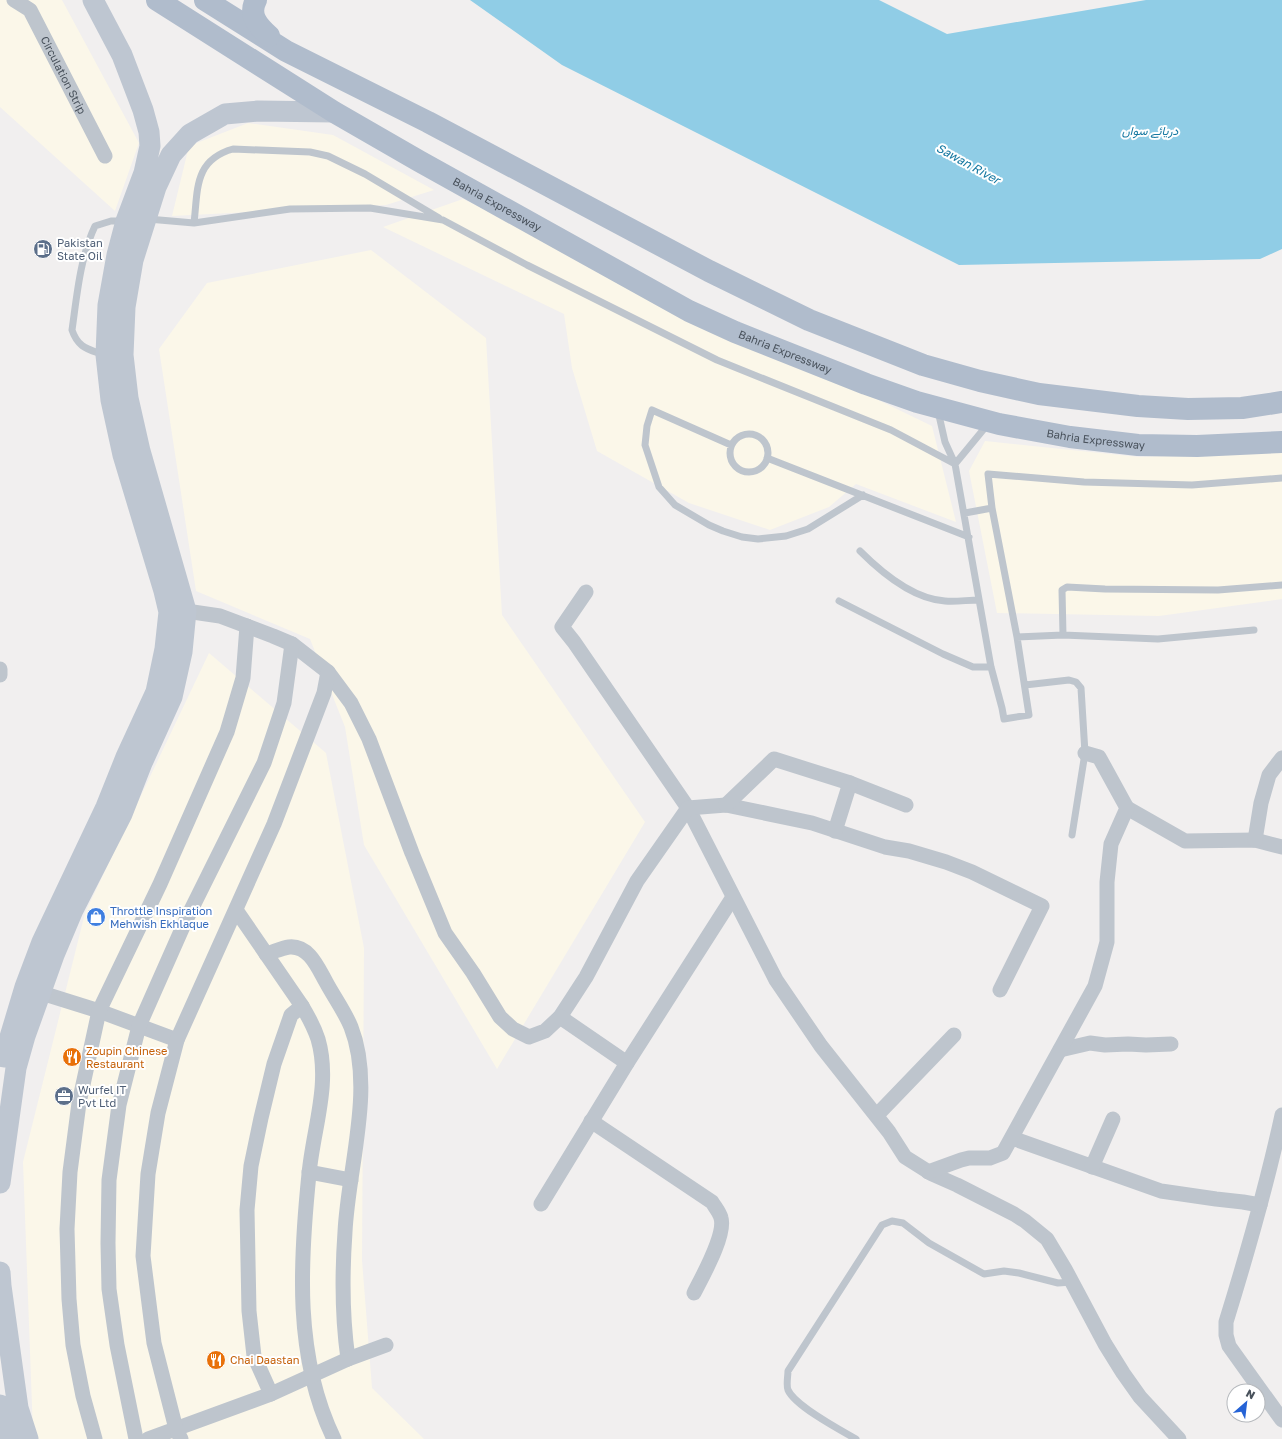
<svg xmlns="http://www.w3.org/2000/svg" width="1282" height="1439" font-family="'Golos Text',Vazirmatn,sans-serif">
<rect width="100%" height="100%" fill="#f1efef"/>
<path fill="#fbf7e9" d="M 0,0 L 62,0 L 139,143 L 115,211 L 0,107 Z
M 248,123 L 333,135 L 434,190 L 386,205 L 172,216 L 189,146 Z
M 463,199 L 932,426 L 956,522 L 856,484 L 829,507 L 770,530 L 689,503 L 597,451 L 572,368 L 564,314 L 383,227 Z
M 371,250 L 486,338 L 502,615 L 645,822 L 497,1069 L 364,845 L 345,727 L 310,639 L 196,591 L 159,349 L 207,283 Z
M 985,441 L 1139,457 L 1282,451 L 1282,599 L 1159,616 L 997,613 L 969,471 Z
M 209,653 L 326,753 L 364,948 L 362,1260 L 372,1388 L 424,1439 L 36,1439 L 33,1433 L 23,1162 L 85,913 Z"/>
<path fill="#90cde6" d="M 470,0 L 879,0 L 947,34 L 1146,0 L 1282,0 L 1282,249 L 1260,259 L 959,265 L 562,65 Z"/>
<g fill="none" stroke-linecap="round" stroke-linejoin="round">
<path stroke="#bec5cd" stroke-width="7" d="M 148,219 L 194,223 L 290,209 L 370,208 L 443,220 L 527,265 L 717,360 L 891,430 L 955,464
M 194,223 C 198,189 194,160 233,149 L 310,152 L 328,156 L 365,174 L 439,218
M 104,355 C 88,349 78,348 72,330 C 77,295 80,258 95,226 L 111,221 L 124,221
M 938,411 L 945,442 L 955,464
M 988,424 L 955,464 L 991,667 L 1002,708 L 1004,719 L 1029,715 L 1017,637 L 992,508 L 988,474 L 1084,482 L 1192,485 L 1282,478
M730 453a19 19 0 1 1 38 0a19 19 0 1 1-38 0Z
M 731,445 L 652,410 L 647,426 L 645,445 L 659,487 L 675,505 L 709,525 L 723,531 L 742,537 L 758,539 L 786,536 L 808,529 L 863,495
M 767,458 L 969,537
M 965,513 L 992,508
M 860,551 C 882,573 913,599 945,601 C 956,602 968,600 979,600
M 839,601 L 943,654 L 973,667 L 991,667
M 1063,635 L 1062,590 L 1067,587 L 1105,589 L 1218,590 L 1282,585
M 1017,637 L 1063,635 L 1158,639 L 1254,630
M 1025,685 L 1069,680 L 1076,682 L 1081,688 L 1085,753 L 1072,835
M 856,1439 C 840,1430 795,1406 788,1390 C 786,1385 788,1376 788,1371 L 882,1225 L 892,1221 L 903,1223 L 929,1243 L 984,1274 L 1004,1271 L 1019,1273 L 1058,1283 L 1072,1282"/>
<g stroke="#bec5cd" stroke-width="15">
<path id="s1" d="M 14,0 L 30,10 L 105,156"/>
<path d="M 586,592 L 562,627 L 574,642 L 688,808 L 776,980 L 821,1046 L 889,1132 L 905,1157 L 932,1174 L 957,1185 L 1014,1214 L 1025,1221 L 1047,1239 L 1065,1269 L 1105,1344 L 1123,1373 L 1140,1397 L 1179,1439"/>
<path d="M 186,611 L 220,616 L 273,636 L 292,644 L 328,672 L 351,703 L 369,739 L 412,853 L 445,933 L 473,973 L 500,1017 L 513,1029 L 529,1037 L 545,1031 L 560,1017 L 586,977 L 637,881 L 688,808 L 726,805 L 812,823 L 885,847 L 909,851 L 946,862 L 972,872 L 1042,906 L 1000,990"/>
<path d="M 0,669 L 0,675"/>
<path d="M 726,805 L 774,759 L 850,783 L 906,805"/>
<path d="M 1127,808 L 1185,841 L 1255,840 L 1282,847"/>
<path d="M 835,831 L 850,783"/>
<path d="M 1255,840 L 1261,803 L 1269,775 L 1282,758"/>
<path d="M 236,910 L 302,1006 L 291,1015 L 274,1064 L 261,1118 L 251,1166 L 247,1210 L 249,1311 L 254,1356 L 271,1394"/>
<path d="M 266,954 C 273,952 282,948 289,947 C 309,945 318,968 326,982 C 334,997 345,1012 351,1027 C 375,1088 348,1168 345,1232 C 342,1274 342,1317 348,1359"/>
<path d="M 32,990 L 99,1011 L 177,1040"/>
<path d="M 302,1006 C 308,1016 314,1027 318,1039 C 331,1084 313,1129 309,1174 C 300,1262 294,1357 334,1439"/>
<path d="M 560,1017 L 627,1063"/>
<path d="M 1060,1050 L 1090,1043 L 1105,1045 L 1128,1044 L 1146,1045 L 1171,1044"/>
<path d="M 877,1115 L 954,1035"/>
<path d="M 1282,1115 C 1267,1185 1247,1254 1226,1322 L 1226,1335 L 1229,1346 L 1282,1420"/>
<path d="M 591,1121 L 712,1202 C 715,1207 720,1213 721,1218 C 726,1235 702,1277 694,1293"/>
<path d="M 1012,1138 L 1161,1191 L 1216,1199 L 1243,1202 L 1260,1205"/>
<path d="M 1092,1167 L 1113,1119"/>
<path d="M 309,1172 L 351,1180"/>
<path d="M 928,1172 L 961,1160 L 969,1158 L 990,1158 L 1003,1153 L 1095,986 L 1107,942 L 1107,882 L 1111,844 L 1127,808 L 1099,757 L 1085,753"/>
<path d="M 541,1204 L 627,1063 L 733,897"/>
<path d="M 95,1439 L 83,1396 L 73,1345 L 69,1299 L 67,1229 L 70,1172 L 79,1103 L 99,1011 L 160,884 L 227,732 L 243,678 L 247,626"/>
<path d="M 136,1439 L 117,1345 L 109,1289 L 108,1243 L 109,1180 L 119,1105 L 139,1026 L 185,922 L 264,763 L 284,703 L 292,644"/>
<path d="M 148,1439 L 271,1394 L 348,1359 L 386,1345"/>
<path d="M 181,1439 L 176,1429 L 154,1343 L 143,1256 L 148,1174 L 158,1113 L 177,1040 L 274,824 L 324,693 L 328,672"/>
</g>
<path stroke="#bec6d1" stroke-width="21" d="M 4,1057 L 25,987 L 42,942 L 106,807 L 126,757 L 156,692 L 165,649 L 169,612 L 164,591 L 123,455 L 111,400 L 106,355 L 108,305 L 117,255 L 126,221 L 144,173 L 150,146 L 149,132 L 143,110 L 122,55 L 93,0
M 0,1183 L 16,1068 L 25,1036 L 54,955 L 73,910 L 122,814 L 142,763 L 172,697 L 182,652 L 186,611 L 140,451 L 128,398 L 123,355 L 125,307 L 133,260 L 156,187 L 171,155 L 190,134 L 225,114 L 258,111 L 334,112
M 0,1272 L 1,1286 L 18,1408 L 28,1439
M 0,1405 L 8,1439"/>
<g stroke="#b0bccc" stroke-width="22">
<path id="s2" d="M 157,0 L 334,112 L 419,161 L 689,311 L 735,332 L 866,384 L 917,402 L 999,424 L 1070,437 L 1138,445 L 1197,446 L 1282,442"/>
<path d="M 205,0 L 286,51 L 428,122 L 709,271 L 809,320 L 923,365 L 980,381 L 1039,394 L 1138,406 L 1188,409 L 1242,408 L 1282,402"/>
<path d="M 256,0 C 248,15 258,26 269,36"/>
</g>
</g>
<defs>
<symbol id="fuel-disc" viewBox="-11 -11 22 22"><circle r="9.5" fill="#5c6f8a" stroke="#fff"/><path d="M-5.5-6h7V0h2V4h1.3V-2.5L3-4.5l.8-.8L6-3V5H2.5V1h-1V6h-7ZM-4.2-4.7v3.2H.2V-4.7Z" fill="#fff"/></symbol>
<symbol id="shop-disc" viewBox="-11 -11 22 22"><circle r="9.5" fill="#3f7fe0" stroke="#fff"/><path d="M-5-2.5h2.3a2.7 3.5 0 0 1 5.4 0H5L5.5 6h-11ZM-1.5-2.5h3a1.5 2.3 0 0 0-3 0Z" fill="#fff"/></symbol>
<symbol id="restaurant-disc" viewBox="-11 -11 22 22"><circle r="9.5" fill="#e8710a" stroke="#fff"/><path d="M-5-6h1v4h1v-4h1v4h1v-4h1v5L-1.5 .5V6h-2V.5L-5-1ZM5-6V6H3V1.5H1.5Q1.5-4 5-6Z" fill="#fff"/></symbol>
<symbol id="office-disc" viewBox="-11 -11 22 22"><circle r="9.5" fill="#5c6f8a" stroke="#fff"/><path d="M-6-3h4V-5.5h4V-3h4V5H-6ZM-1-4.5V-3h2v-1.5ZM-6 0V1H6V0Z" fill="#fff"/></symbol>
</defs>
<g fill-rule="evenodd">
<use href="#fuel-disc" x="32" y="238" width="22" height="22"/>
<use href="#shop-disc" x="85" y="906" width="22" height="22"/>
<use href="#restaurant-disc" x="61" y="1046" width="22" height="22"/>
<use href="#office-disc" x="53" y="1085" width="22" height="22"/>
<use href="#restaurant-disc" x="205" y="1349" width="22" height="22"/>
</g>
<g text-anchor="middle" stroke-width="4" stroke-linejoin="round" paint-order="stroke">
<g font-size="11" fill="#48515b" stroke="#fff">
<text dy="4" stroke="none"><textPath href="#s1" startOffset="92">Circulation Strip</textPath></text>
<text dy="4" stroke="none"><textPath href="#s2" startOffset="397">Bahria Expressway</textPath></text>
<text dy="4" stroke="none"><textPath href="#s2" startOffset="721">Bahria Expressway</textPath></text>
<text dy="4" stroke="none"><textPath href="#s2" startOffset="1045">Bahria Expressway</textPath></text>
</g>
<g font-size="11" fill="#4e5e75" stroke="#fff" text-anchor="start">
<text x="57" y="247">Pakistan<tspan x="57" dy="13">State Oil</tspan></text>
<text x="78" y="1094">Wurfel IT<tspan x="78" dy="13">Pvt Ltd</tspan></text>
</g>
<g font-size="11" fill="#366cbe" stroke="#fff" text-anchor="start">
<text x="110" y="915">Throttle Inspiration<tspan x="110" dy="13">Mehwish Ekhlaque</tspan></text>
</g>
<g font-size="11" fill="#c56008" stroke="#fff" text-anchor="start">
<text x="86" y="1055">Zoupin Chinese<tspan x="86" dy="13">Restaurant</tspan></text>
<text x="230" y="1364">Chai Daastan</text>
</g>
<g font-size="12" font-style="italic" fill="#1578a1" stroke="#fff">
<text x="1150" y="135">دریائے سواں</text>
<text transform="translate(968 164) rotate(29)" y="4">Sawan River</text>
</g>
</g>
<g transform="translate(1246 1403) rotate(28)"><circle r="19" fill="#ffffff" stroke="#b6b9bd"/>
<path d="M0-3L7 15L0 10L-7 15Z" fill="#2563d6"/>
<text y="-6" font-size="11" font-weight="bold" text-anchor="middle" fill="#48515b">N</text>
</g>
</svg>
